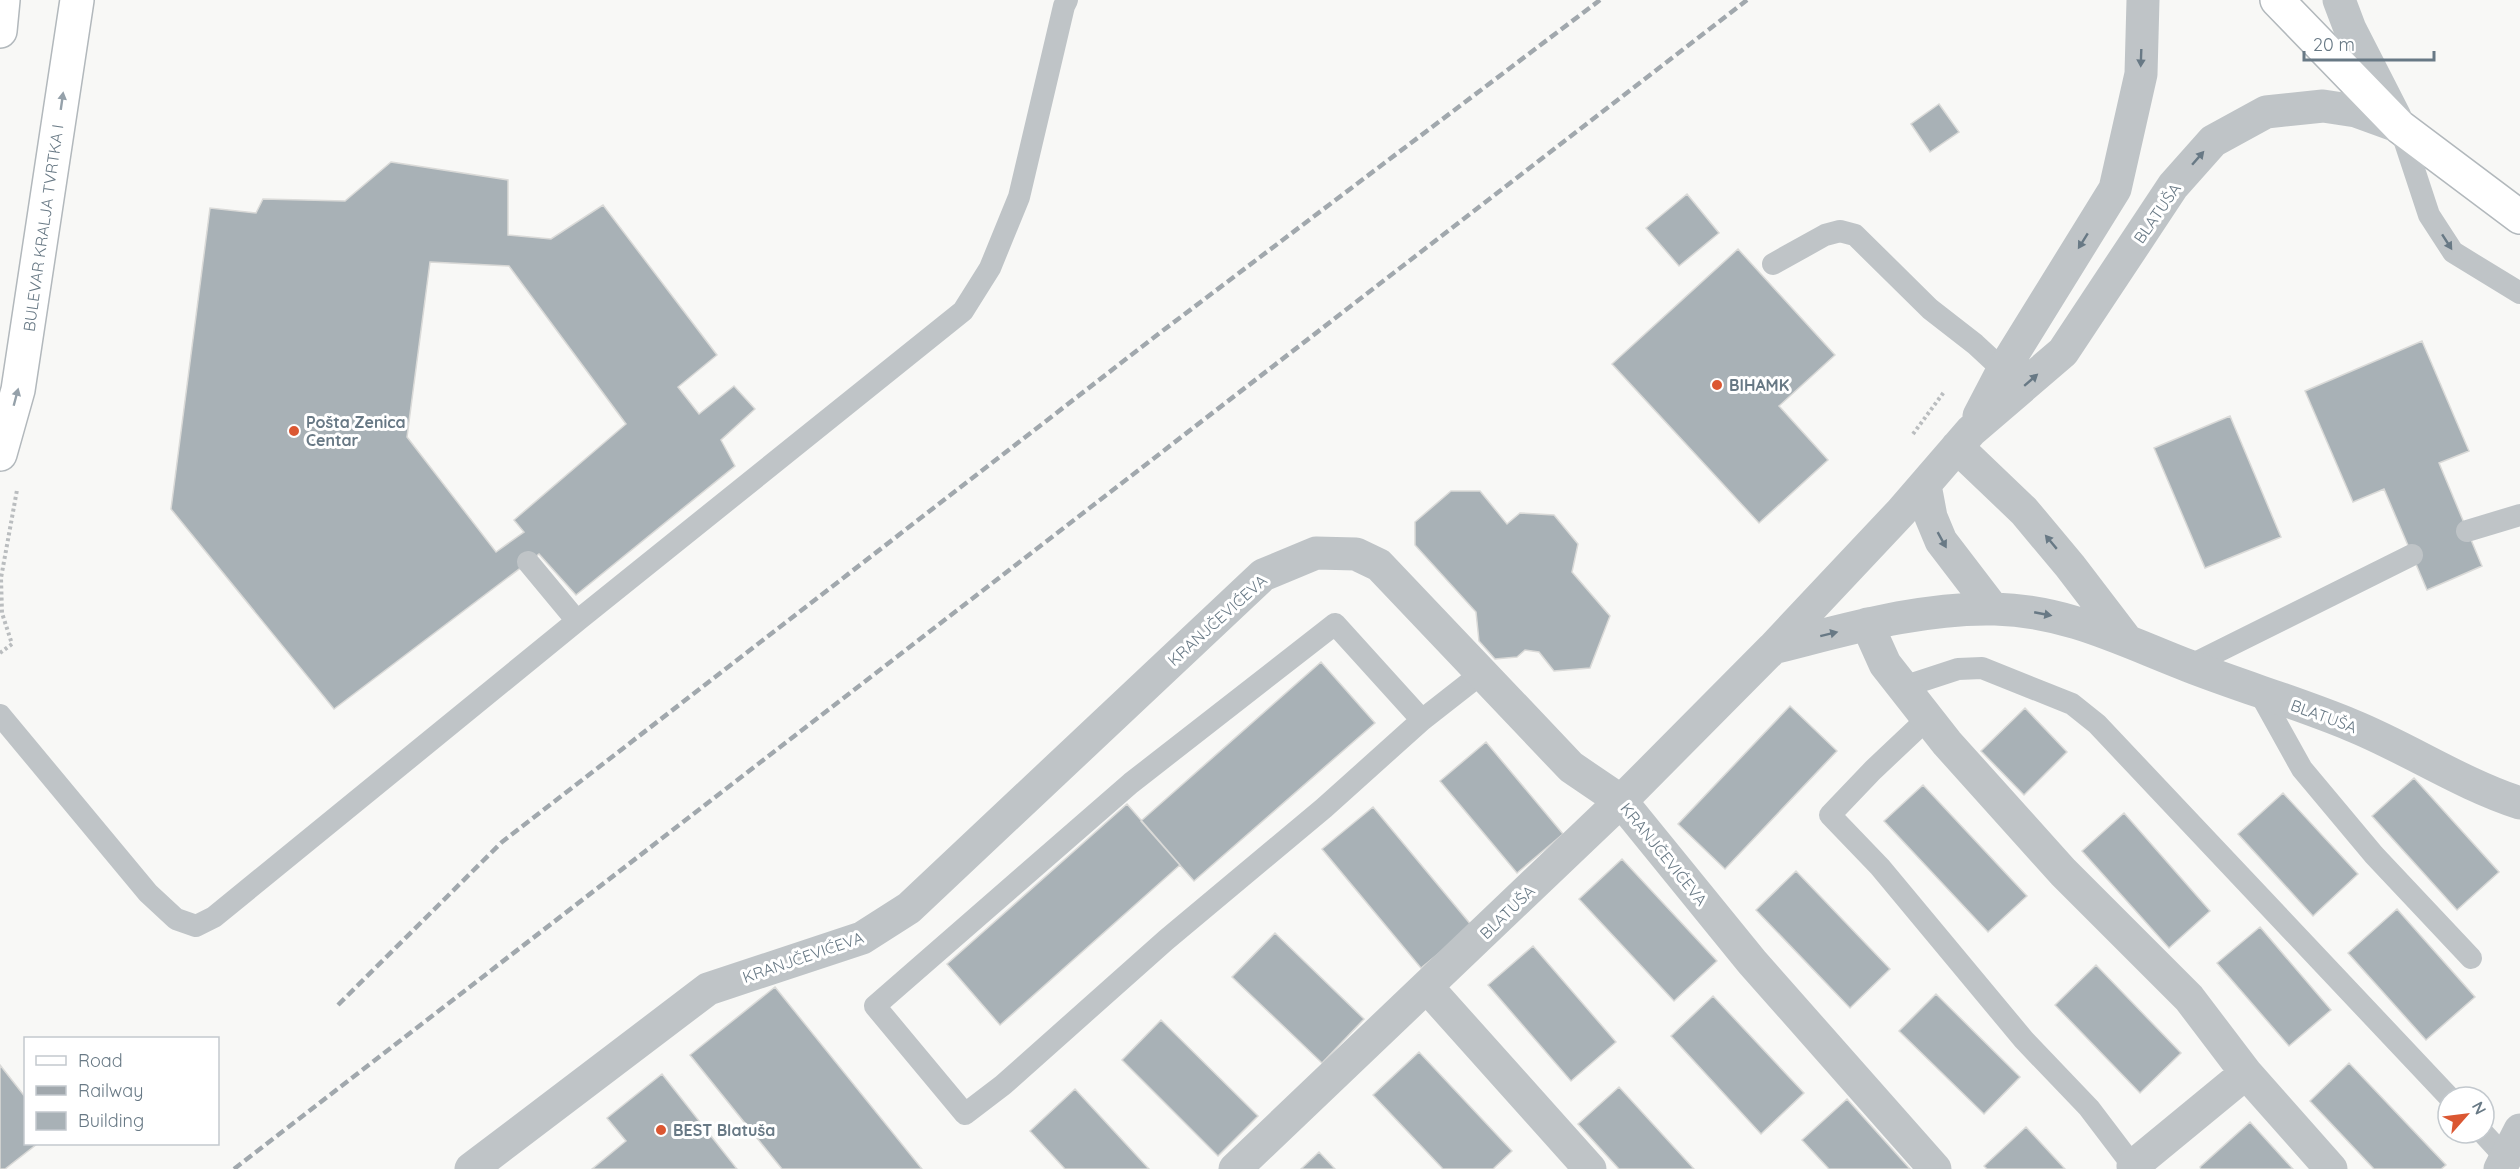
<svg xmlns="http://www.w3.org/2000/svg" width="2520" height="1169" font-family="Quicksand,sans-serif">
<rect width="100%" height="100%" fill="#f8f8f6"/>
<path fill="#a8b1b6" stroke="#dadad8" stroke-width="1.5" fill-rule="evenodd" d="M 1939,104 L 1959,132 L 1930,152 L 1911,124 Z
M 391,162 L 508,180 L 508,235 L 551,239 L 603,205 L 717,355 L 678,387 L 699,414 L 734,386 L 755,409 L 721,440 L 735,466 L 576,595 L 539,554 L 334,709 L 171,509 L 210,208 L 256,213 L 263,199 L 345,201 ZM 430,262 L 509,266 L 626,424 L 514,520 L 524,532 L 496,552 L 407,437 Z
M 1687,194 L 1719,233 L 1679,266 L 1646,228 Z
M 1738,249 L 1835,355 L 1779,406 L 1828,460 L 1759,523 L 1612,364 Z
M 2422,341 L 2469,451 L 2439,463 L 2482,566 L 2427,590 L 2384,489 L 2353,502 L 2305,391 Z
M 2230,416 L 2281,537 L 2205,568 L 2154,448 Z
M 1451,491 L 1480,491 L 1507,524 L 1520,513 L 1554,515 L 1578,544 L 1572,572 L 1610,616 L 1590,668 L 1554,671 L 1539,652 L 1525,650 L 1517,657 L 1495,659 L 1479,641 L 1476,612 L 1415,545 L 1415,522 Z
M 1321,662 L 1375,723 L 1194,881 L 1141,821 Z
M 1790,706 L 1837,751 L 1725,869 L 1678,824 Z
M 2025,708 L 2067,752 L 2024,795 L 1981,751 Z
M 1486,742 L 1563,834 L 1517,873 L 1440,781 Z
M 2414,778 L 2499,872 L 2457,910 L 2372,816 Z
M 1923,785 L 2027,896 L 1988,932 L 1884,821 Z
M 2283,793 L 2358,874 L 2313,916 L 2238,834 Z
M 1127,804 L 1180,865 L 1000,1025 L 947,964 Z
M 1373,807 L 1472,926 L 1421,968 L 1322,849 Z
M 2124,813 L 2210,911 L 2169,948 L 2082,851 Z
M 1622,859 L 1717,961 L 1674,1001 L 1579,899 Z
M 1796,871 L 1890,969 L 1850,1008 L 1756,910 Z
M 2397,909 L 2475,997 L 2426,1040 L 2348,953 Z
M 2260,927 L 2331,1010 L 2289,1046 L 2217,963 Z
M 1275,933 L 1364,1019 L 1322,1063 L 1232,977 Z
M 1533,946 L 1616,1042 L 1571,1081 L 1488,985 Z
M 2096,965 L 2181,1053 L 2140,1093 L 2055,1005 Z
M 775,987 L 922,1169 L 782,1169 L 690,1055 Z
M 1936,994 L 2020,1077 L 1984,1114 L 1899,1031 Z
M 1713,996 L 1804,1093 L 1761,1134 L 1671,1036 Z
M 1161,1020 L 1258,1116 L 1218,1156 L 1122,1060 Z
M 1419,1052 L 1512,1151 L 1493,1169 L 1443,1169 L 1373,1095 Z
M 2349,1063 L 2446,1165 L 2441,1169 L 2374,1169 L 2310,1101 Z
M 0,1065 L 26,1098 L 26,1144 L 37,1144 L 5,1169 L 0,1169 Z
M 662,1074 L 737,1169 L 592,1169 L 626,1141 L 607,1118 Z
M 1619,1087 L 1694,1169 L 1619,1169 L 1578,1124 Z
M 1075,1089 L 1149,1169 L 1065,1169 L 1030,1131 Z
M 1847,1099 L 1910,1169 L 1829,1169 L 1802,1140 Z
M 2250,1122 L 2293,1169 L 2201,1169 L 2200,1167 Z
M 2026,1127 L 2065,1169 L 1987,1169 L 1984,1166 Z
M 1319,1152 L 1335,1169 L 1301,1169 Z"/>
<g fill="none" stroke-linecap="round" stroke-linejoin="round">
<defs>
<path id="secondary" d="M 2277,0 L 2400,127 L 2520,217
M 0,31 L 3,0
M 0,454 L 18,390 L 77,0"/>
</defs>
<use href="#secondary" stroke="#b2b8bc" stroke-width="36"/>
<path stroke="#babdbf" stroke-width="4" stroke-dasharray="3 3" stroke-linecap="butt" d="M 1913,434 L 1944,392
M 0,653 L 12,644 L 2,613 L 1,578 L 17,490"/>
<path stroke="#bfc4c7" stroke-width="22" d="M 2400,127 L 2429,215 L 2453,252 L 2520,293
M 1773,264 L 1825,235 L 1840,231 L 1855,235 L 1930,309 L 1975,344 L 2003,370
M 2467,531 L 2520,515
M 577,621 L 963,311 L 990,268 L 1019,197 L 1064,6 L 1067,0
M 2189,666 L 2412,555
M 1903,687 L 1958,669 L 1982,668 L 2072,704 L 2097,724 L 2449,1097
M 2258,690 L 2302,769 L 2374,855 L 2471,958
M 0,715 L 148,893 L 176,919 L 196,926 L 214,917 L 577,621 L 528,562
M 1927,719 L 1873,770 L 1830,815 L 1880,867 L 2024,1040 L 2089,1108 L 2133,1166
M 1422,720 L 1335,624 L 1131,783 L 875,1006 L 965,1114 L 1003,1085 L 1166,940 L 1324,808 L 1422,720 L 1482,673
M 2483,1133 L 2506,1158"/>
<path stroke="#bfc4c7" stroke-width="33" d="M 2339,0 L 2350,29 L 2395,117
M 1979,416 L 2003,370 L 2115,189 L 2141,74 L 2143,0
M 1957,447 L 2024,511 L 2070,566 L 2125,638
M 1925,485 L 1931,517 L 1941,541 L 1993,609
M 1867,624 L 1885,664 L 1947,743 L 2063,872 L 2189,998 L 2246,1073 L 2331,1169
M 1773,648 C 1845,630 1920,607 1995,609 C 2068,611 2124,641 2189,666 C 2243,687 2298,703 2351,725 C 2408,748 2461,784 2520,803
M 1427,987 L 1590,1169
M 471,1169 L 708,989 L 862,938 L 909,908 L 1263,575 L 1316,553 L 1356,554 L 1379,565 L 1571,767 L 1621,801 L 1752,962 L 1935,1169
M 1235,1169 L 1621,801 L 1773,648 L 1901,512 L 1971,431 L 2063,352 L 2173,186 L 2213,141 L 2266,112 L 2323,106 L 2356,111 L 2400,127
M 2134,1169 L 2133,1166 L 2246,1073
M 2500,1169 L 2520,1130"/>
<use href="#secondary" stroke="#fff" stroke-width="33"/>
<path stroke="#a1a8ad" stroke-width="4.5" stroke-dasharray="9 4.5" stroke-linecap="butt" d="M 338,1005 L 502,842 L 1161,332 L 1600,0
M 234,1169 L 1747,0"/>
</g>
<defs><path id="oneway-solid" d="M-6-.8H1V-3.2L6.5 0L1 3.2V.8H-6Z" transform="scale(1.5)"/></defs>
<g fill="#687985">
<use href="#oneway-solid" transform="translate(2141 58) rotate(92)"/>
<use href="#oneway-solid" transform="translate(2198 158) rotate(-49)"/>
<use href="#oneway-solid" transform="translate(2083 241) rotate(122)"/>
<use href="#oneway-solid" transform="translate(2447 242) rotate(57)"/>
<use href="#oneway-solid" transform="translate(2031 380) rotate(-41)"/>
<use href="#oneway-solid" transform="translate(1942 540) rotate(61)"/>
<use href="#oneway-solid" transform="translate(2051 542) rotate(-130)"/>
<use href="#oneway-solid" transform="translate(2043 614) rotate(11)"/>
<use href="#oneway-solid" transform="translate(1829 634) rotate(-14)"/>
</g>
<g fill="#95a1aa">
<use href="#oneway-solid" transform="translate(62 101) rotate(-82)"/>
<use href="#oneway-solid" transform="translate(16 397) rotate(-75)"/>
</g>
<g fill="#db5732" stroke="#fff" stroke-width="2">
<circle cx="1717" cy="385" r="6"/>
<circle cx="294" cy="431" r="6"/>
<circle cx="661" cy="1130" r="6"/>
</g>
<g text-anchor="middle" stroke-width="6" stroke-linejoin="round" paint-order="stroke">
<g font-size="16" fill="#687985" stroke="#fff">
<text transform="translate(2157 213) rotate(-55)" y="6">BLATUŠA</text>
<text transform="translate(43 228) rotate(-82)" y="6">BULEVAR KRALJA TVRTKA I</text>
<text transform="translate(1217 620) rotate(-42)" y="6">KRANJČEVIĆEVA</text>
<text transform="translate(2324 716) rotate(20)" y="6">BLATUŠA</text>
<text transform="translate(1664 854) rotate(51)" y="6">KRANJČEVIĆEVA</text>
<text transform="translate(1507 912) rotate(-44)" y="6">BLATUŠA</text>
<text transform="translate(803 957) rotate(-19)" y="6">KRANJČEVIĆEVA</text>
</g>
<g font-size="16" font-weight="bold" fill="#687985" stroke="#fff" text-anchor="start">
<text x="1729" y="391">BIHAMK</text>
<text x="306" y="428">Pošta Zenica<tspan x="306" dy="18">Centar</tspan></text>
<text x="673" y="1136">BEST Blatuša</text>
</g>
</g>
<rect x="24" y="1037" width="195" height="108" fill="#ffffff" stroke="#c3c9ce" stroke-width="1.5"/>
<rect x="36" y="1056" width="30" height="9" fill="#ffffff" stroke="#c3c9ce" stroke-width="1.5"/>
<text x="78" y="1067" font-size="18" fill="#687985">Road</text>
<rect x="36" y="1086" width="30" height="9" fill="#a1a8ad" stroke="#c3c9ce" stroke-width="1.5"/>
<text x="78" y="1097" font-size="18" fill="#687985">Railway</text>
<rect x="36" y="1112" width="30" height="18" fill="#a8b1b6" stroke="#c3c9ce" stroke-width="1.5"/>
<text x="78" y="1127" font-size="18" fill="#687985">Building</text>
<g transform="translate(2466 1115) rotate(62)"><circle r="28" fill="#ffffff" stroke="#c3c9ce" stroke-width="1.5"/>
<path d="M0-4.5L10 22L0 15L-10 22Z" fill="#db5732"/>
<text y="-9" font-size="16" font-weight="bold" text-anchor="middle" fill="#687985">N</text>
</g>
<path d="M2304 51v9h130v-9" fill="none" stroke="#687985" stroke-width="3"/>
<text x="2313" y="51" font-size="18" fill="#687985" stroke="#ffffff" stroke-width="4.5" paint-order="stroke">20 m</text>
</svg>
